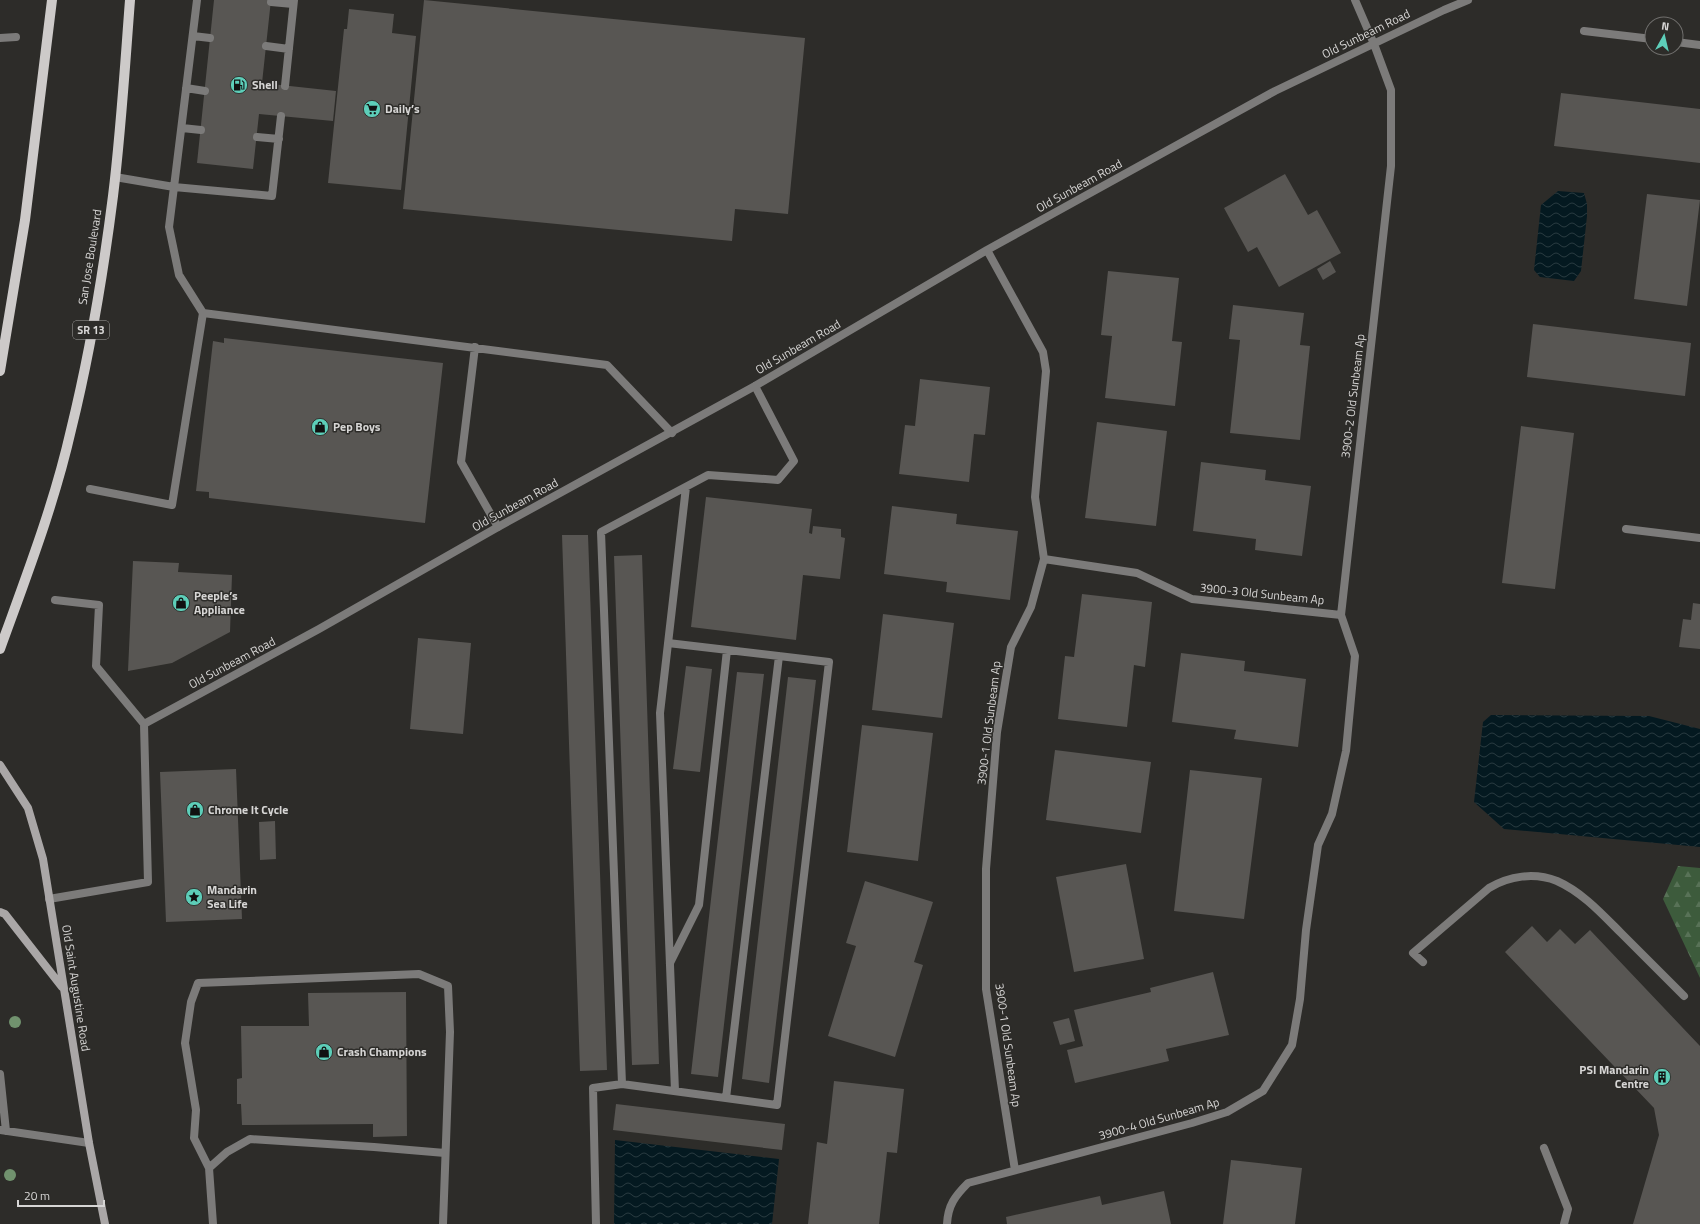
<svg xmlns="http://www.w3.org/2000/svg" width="1700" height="1224" font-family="'Titillium Web',sans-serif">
<defs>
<pattern id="forest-firs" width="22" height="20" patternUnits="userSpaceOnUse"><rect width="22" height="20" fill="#3d5b3c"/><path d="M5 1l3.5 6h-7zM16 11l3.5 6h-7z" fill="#587257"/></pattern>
<pattern id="water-waves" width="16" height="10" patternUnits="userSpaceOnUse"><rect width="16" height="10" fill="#041920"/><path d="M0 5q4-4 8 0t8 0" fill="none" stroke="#283a40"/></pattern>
</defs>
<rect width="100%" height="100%" fill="#2d2c29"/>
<path fill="url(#forest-firs)" d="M 1678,866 L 1700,868 L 1700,978 L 1663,899 Z"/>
<path fill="url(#water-waves)" d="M 1558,191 L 1584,193 L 1587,204 L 1587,216 L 1581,271 L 1574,281 L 1540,277 L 1534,270 L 1541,205 Z
M 1491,715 L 1649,716 L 1700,729 L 1700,847 L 1504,829 L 1474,802 L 1483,722 Z
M 615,1140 L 779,1159 L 772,1224 L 614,1224 Z"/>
<path fill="#585653" d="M 214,0 L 271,0 L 262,83 L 336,91 L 333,121 L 259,114 L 253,169 L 197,163 Z
M 424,0 L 805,38 L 788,214 L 735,209 L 732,241 L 403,209 Z
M 349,9 L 394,14 L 392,33 L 416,36 L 401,190 L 328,183 L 344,29 L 347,29 Z
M 1561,93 L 1700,109 L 1700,163 L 1554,146 Z
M 1285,174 L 1308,215 L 1317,210 L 1341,253 L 1279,287 L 1257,247 L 1248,252 L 1224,208 Z
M 1647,194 L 1700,200 L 1687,306 L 1634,299 Z
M 1330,261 L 1336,272 L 1323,280 L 1317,269 Z
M 1108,271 L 1179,278 L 1172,341 L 1182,342 L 1175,406 L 1105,398 L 1112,336 L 1101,335 Z
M 1233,305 L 1304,313 L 1300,345 L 1310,346 L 1300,440 L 1230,433 L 1240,340 L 1229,339 Z
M 1533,324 L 1691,343 L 1685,396 L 1527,377 Z
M 224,338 L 443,363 L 425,523 L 209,498 L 209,492 L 196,491 L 213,341 L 224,343 Z
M 920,379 L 990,387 L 985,435 L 974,434 L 969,482 L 899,474 L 905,425 L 915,426 Z
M 1097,422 L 1167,431 L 1156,526 L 1085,518 Z
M 1521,426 L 1574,433 L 1555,589 L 1502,583 Z
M 1201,462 L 1266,470 L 1265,480 L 1311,486 L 1302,556 L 1255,550 L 1256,539 L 1193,531 Z
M 706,497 L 812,509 L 809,533 L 812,534 L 813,526 L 841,529 L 841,537 L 845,538 L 840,579 L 803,575 L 796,640 L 691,627 Z
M 892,506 L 957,514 L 956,524 L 1018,531 L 1010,600 L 946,592 L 947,582 L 884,574 Z
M 562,535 L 588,535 L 607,1070 L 580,1071 Z
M 642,555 L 659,1064 L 632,1065 L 614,556 Z
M 133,561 L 179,563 L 178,572 L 232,575 L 230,632 L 172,663 L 128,671 Z
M 1082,594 L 1152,602 L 1145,667 L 1134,665 L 1127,727 L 1058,719 L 1065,656 L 1074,657 Z
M 1693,603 L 1700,604 L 1700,649 L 1679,647 L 1683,619 L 1691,620 Z
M 883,614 L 954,623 L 942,718 L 872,710 Z
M 418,638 L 471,643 L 463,734 L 410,729 Z
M 1181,653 L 1245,661 L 1244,671 L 1306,679 L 1298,747 L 1234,739 L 1236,730 L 1172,722 Z
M 686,666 L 712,669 L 700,772 L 673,769 Z
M 737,672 L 764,674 L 718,1077 L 691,1074 Z
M 788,677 L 816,680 L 769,1083 L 742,1079 Z
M 862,725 L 933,733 L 918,861 L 847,852 Z
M 1055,750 L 1151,762 L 1141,833 L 1046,820 Z
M 236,769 L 242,919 L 166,922 L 160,772 Z
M 1190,770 L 1262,778 L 1244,919 L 1174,911 Z
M 275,821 L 276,859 L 260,860 L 259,822 Z
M 1126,864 L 1144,959 L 1074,972 L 1056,877 Z
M 865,881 L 933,902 L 914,962 L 923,965 L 895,1057 L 828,1036 L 856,946 L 846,943 Z
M 1532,926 L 1547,942 L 1560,929 L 1575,944 L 1590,930 L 1700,1046 L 1700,1224 L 1633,1224 L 1659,1135 L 1654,1108 L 1505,952 Z
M 1213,972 L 1229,1035 L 1166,1049 L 1169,1061 L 1075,1083 L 1067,1050 L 1083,1046 L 1074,1010 L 1151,992 L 1150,988 Z
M 406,992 L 407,1136 L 373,1137 L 373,1124 L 242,1125 L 241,1104 L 237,1104 L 237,1079 L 242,1078 L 241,1026 L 309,1026 L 308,993 Z
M 1069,1018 L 1075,1041 L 1060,1045 L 1053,1022 Z
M 834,1081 L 904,1089 L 897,1153 L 887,1152 L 879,1224 L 808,1224 L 817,1142 L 827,1144 Z
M 616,1104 L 785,1124 L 782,1150 L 613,1130 Z
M 1231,1160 L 1302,1168 L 1295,1224 L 1223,1224 Z
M 1164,1191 L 1171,1224 L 1007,1224 L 1006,1217 L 1100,1196 L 1102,1205 Z"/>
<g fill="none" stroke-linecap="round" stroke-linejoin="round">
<path stroke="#7c7b7a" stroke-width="8" d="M 1355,0 L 1374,44
M 271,2 L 293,4
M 193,36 L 210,38
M 0,38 L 16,37
M 266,46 L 289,49
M 285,86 L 294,0
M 186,88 L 205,91
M 182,128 L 201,130
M 257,137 L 279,139
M 115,177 L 174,187 L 197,0
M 203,313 L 607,365 L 672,433
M 475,347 L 461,462 L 498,527
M 90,489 L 172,505 L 203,313 L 179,275 L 169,227 L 174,187 L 272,196 L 281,116
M 49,899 L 148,882 L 144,724 L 96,666 L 99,605 L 55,600
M 1423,962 L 1413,953 L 1489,888 C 1509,876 1534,872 1557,881 C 1582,892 1602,914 1621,933 C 1642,954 1663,975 1684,996
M 670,963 L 699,905 L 727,650
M 0,1074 L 6,1131
M 622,1084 L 777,1105 L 829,662 L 668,643
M 675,1091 L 660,713 L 686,487
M 726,1098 L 779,656
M 0,1130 L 89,1143
M 1544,1148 L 1568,1209 L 1564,1224
M 209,1168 L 227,1152 L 250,1139 L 374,1147 L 445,1153
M 213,1224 L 209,1168 L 194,1138 L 196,1110 L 185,1043 L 191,1002 L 198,983 L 419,974 L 448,986 L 450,1032 L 443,1224
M 596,1224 L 593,1088 L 622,1084 L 601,532 L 708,475 L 778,480 L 794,461 L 755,386"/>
<path stroke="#7c7b7a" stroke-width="8" d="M 1584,31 L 1652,39
M 1676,42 L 1700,45
M 987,250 L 1043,352 L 1046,371 L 1035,497 L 1044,559 L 1031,607 L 1011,647 L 997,732 L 986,869 L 986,989 L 1015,1170
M 1626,529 L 1700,538
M 1044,559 L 1137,573 L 1192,599 L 1341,615
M 144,724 L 319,629 L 498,527 L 755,386 L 987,250 L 1275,91 L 1444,10 L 1468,0
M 947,1224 C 948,1205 955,1196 968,1183 L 1192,1123 L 1227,1112 L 1263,1091 L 1292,1045 L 1300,999 L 1306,930 L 1318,845 L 1332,814 L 1346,751 L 1355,656 L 1341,615 L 1391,166 L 1391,90 L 1374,44"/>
<path stroke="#aaa7a7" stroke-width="8" d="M 0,765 L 28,808 L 43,859 L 89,1143 L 105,1224
M 0,912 L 5,914 L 62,987"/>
<path stroke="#cdcac9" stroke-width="10" d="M 0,371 L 25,220 L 52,0
M 0,649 C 26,577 54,505 71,430 C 90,353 103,275 113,196 C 121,131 125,65 130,0"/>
</g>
<g fill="#71926e">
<circle cx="15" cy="1022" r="6"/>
<circle cx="10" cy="1175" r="6"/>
</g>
<defs>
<symbol id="fuel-disc" viewBox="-11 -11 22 22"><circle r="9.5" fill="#5dceb9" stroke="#2d2c29"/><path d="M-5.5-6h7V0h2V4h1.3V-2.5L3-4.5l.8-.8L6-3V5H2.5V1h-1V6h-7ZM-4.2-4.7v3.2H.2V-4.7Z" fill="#111"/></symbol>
<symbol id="supermarket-disc" viewBox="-11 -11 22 22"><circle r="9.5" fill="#5dceb9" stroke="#2d2c29"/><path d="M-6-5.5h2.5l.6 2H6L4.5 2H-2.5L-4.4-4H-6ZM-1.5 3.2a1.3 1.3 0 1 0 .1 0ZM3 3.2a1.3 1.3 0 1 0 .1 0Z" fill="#111"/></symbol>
<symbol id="shop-disc" viewBox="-11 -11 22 22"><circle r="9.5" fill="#5dceb9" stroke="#2d2c29"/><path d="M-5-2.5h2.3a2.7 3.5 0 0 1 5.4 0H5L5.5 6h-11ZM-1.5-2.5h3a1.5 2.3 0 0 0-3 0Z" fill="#111"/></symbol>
<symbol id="sight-disc" viewBox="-11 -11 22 22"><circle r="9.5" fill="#5dceb9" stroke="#2d2c29"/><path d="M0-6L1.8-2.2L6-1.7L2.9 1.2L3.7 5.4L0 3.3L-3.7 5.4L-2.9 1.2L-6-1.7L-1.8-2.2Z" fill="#111"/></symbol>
<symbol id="building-disc" viewBox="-11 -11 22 22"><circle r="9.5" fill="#5dceb9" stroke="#2d2c29"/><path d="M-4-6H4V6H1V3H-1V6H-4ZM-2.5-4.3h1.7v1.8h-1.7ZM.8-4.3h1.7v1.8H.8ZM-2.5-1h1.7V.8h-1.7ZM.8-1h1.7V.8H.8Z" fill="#111"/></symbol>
</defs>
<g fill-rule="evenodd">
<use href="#fuel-disc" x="229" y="75" width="20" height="20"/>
<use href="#supermarket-disc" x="362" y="99" width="20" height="20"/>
<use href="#shop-disc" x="310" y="417" width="20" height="20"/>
<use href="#shop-disc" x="171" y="593" width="20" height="20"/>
<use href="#shop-disc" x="185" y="800" width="20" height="20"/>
<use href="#sight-disc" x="184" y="887" width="20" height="20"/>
<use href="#shop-disc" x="314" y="1042" width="20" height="20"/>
<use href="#building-disc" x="1652" y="1067" width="20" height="20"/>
</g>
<g text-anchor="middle" stroke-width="3" stroke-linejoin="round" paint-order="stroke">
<rect fill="#2d2c29" stroke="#a4a3a1" stroke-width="1" x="73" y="321" width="36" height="18" rx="3"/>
<g font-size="11" font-weight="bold" fill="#d7d6d5">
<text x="91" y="334">SR 13</text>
</g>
<g font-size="12" fill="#d7d6d5" stroke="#2d2c29">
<text transform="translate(1366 34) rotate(-26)" y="4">Old Sunbeam Road</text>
<text transform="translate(1079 186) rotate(-29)" y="4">Old Sunbeam Road</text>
<text transform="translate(90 257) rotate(-81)" y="4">San Jose Boulevard</text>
<text transform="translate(798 347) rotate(-30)" y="4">Old Sunbeam Road</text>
<text transform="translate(1353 396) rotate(-83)" y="4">3900-2 Old Sunbeam Ap</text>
<text transform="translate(515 505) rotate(-29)" y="4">Old Sunbeam Road</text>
<text transform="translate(1262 594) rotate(6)" y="4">3900-3 Old Sunbeam Ap</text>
<text transform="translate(232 663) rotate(-28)" y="4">Old Sunbeam Road</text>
<text transform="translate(989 723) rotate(-83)" y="4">3900-1 Old Sunbeam Ap</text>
<text transform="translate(76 988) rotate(81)" y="4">Old Saint Augustine Road</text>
<text transform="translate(1008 1045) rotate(82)" y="4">3900-1 Old Sunbeam Ap</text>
<text transform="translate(1159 1119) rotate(-16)" y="4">3900-4 Old Sunbeam Ap</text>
</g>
<g font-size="12" font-weight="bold" fill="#d7d6d5" stroke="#2d2c29" text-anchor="start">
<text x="252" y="89">Shell</text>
<text x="385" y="113">Daily’s</text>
<text x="333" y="431">Pep Boys</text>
<text x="194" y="600">Peeple’s<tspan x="194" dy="14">Appliance</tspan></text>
<text x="208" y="814">Chrome It Cycle</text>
<text x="207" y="894">Mandarin<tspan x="207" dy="14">Sea Life</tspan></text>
<text x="337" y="1056">Crash Champions</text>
<text x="1649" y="1074" text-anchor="end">PSI Mandarin<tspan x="1649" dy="14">Centre</tspan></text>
</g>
</g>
<g transform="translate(1664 36) rotate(8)"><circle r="19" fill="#2d2c29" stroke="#71706e"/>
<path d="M0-3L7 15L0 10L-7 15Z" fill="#5dceb9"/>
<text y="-6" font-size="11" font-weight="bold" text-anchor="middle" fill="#d7d6d5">N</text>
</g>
<path d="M18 1200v6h86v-6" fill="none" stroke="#d7d6d5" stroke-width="2"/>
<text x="24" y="1200" font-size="12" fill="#d7d6d5" stroke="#2d2c29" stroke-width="3" paint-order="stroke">20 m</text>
</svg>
